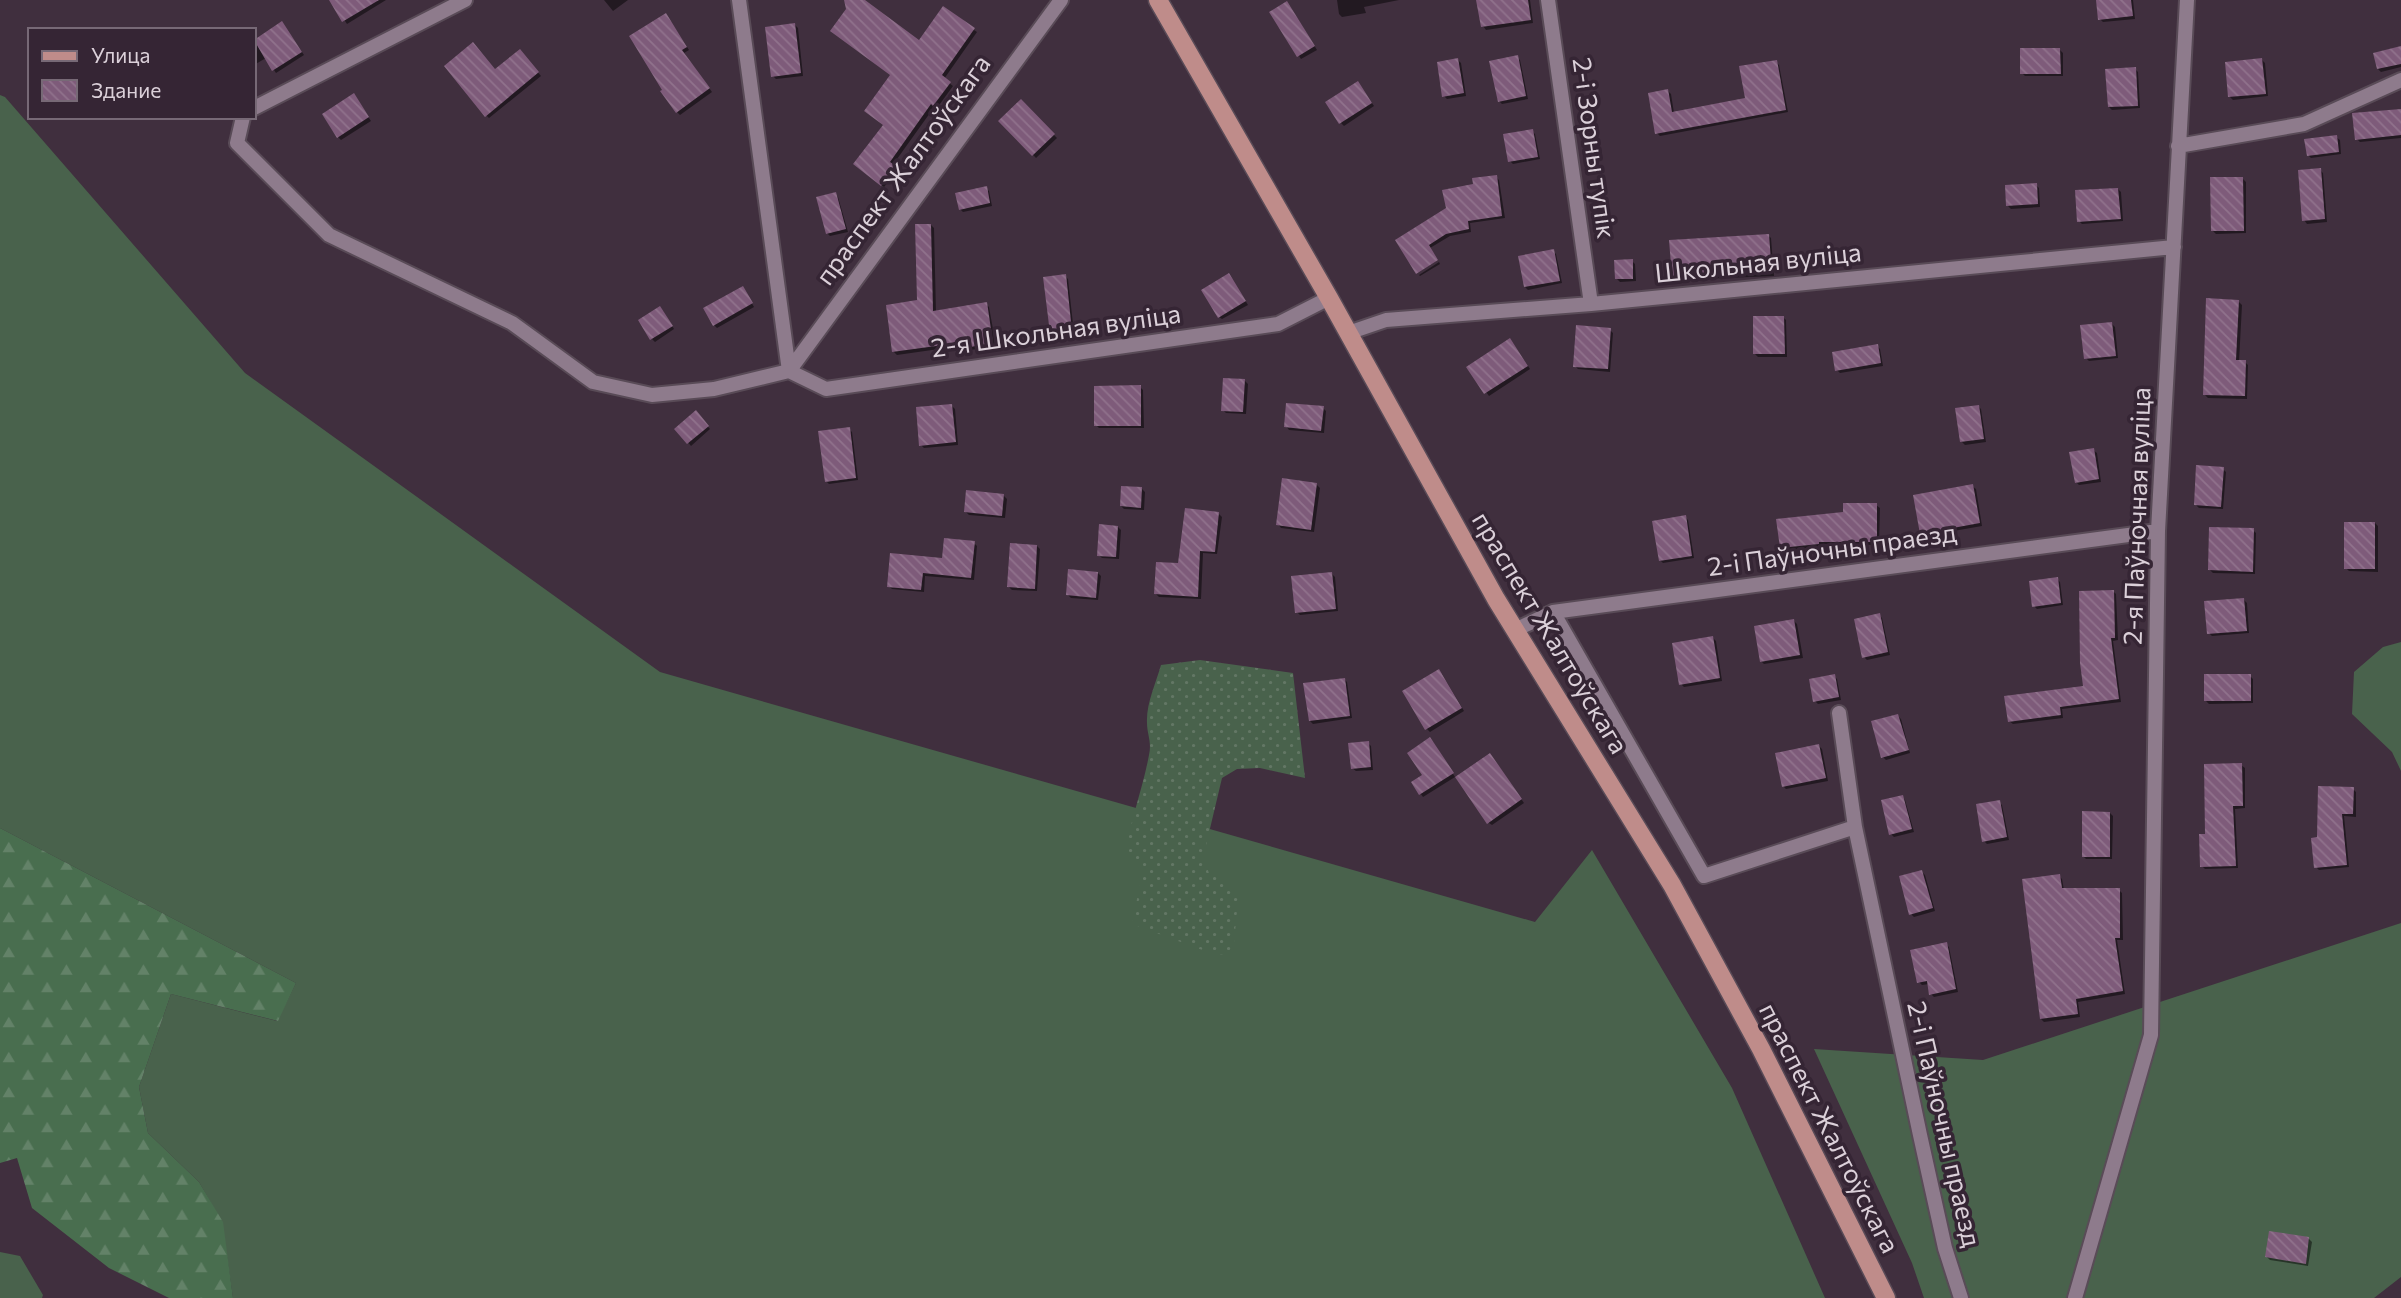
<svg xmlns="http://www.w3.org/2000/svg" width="2401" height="1298" font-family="Commissioner,sans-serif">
<defs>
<pattern id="forest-firs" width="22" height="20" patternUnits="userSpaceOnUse" patternTransform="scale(1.75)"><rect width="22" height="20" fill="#496e4f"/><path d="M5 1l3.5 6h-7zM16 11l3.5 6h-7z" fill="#638268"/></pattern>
<pattern id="garden-dots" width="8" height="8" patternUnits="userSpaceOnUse" patternTransform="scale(1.75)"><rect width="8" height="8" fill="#49624c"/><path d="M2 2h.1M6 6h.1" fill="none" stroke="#637765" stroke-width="1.8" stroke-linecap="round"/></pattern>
<pattern id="building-back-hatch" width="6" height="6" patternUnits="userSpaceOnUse" patternTransform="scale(1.75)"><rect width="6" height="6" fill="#7e5b7a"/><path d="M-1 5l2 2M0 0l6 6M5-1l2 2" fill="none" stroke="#90728c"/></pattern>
</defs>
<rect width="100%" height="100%" fill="#402f3e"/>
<path fill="#49624c" d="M 0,95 L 5,97 L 245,373 L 660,672 L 1535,922 L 1592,850 L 1732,1088 L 1825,1298 L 233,1298 L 222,1222 L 199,1182 L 148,1133 L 139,1087 L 171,994 L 277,1021 L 296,983 L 0,828 Z
M 2401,642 L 2401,771 L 2392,752 L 2352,714 L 2354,672 L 2383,647 Z
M 2401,923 L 2401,1277 L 2374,1298 L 1924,1298 L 1912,1263 L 1814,1049 L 1983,1060 Z
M 0,1252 L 20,1256 L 43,1295 L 42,1298 L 0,1298 Z"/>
<path fill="url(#forest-firs)" d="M 0,828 L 296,983 L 278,1021 L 171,994 L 139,1087 L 148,1133 L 199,1182 L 223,1222 L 233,1298 L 169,1298 L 109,1268 L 32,1208 L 17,1158 L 0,1163 Z"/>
<path fill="url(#garden-dots)" d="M 1200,660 L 1293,673 L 1305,778 L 1260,768 L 1237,769 L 1222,778 L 1203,858 L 1209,873 L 1239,890 L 1233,953 L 1216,955 L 1132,924 L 1143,869 L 1125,855 C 1130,821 1143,788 1149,755 C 1152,742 1147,734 1147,723 C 1146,704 1156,683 1161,665 Z"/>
<path fill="#0007" d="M 331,0 L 386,0 L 347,24 Z
M 604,0 L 628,0 L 613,11 Z
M 846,0 L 862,0 L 920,42 L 974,30 L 977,32 L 944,79 L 953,86 L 937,108 L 935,106 L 892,166 L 897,171 L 884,187 L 858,167 L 885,125 L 892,75 L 848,9 Z
M 1337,0 L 1399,0 L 1364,7 L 1366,13 L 1342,17 L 1339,14 Z
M 1492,0 L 1530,0 L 1533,23 L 1486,30 L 1483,26 Z
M 2098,0 L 2133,0 L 2135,19 L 2103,22 L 2100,19 Z
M 1290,6 L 1317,50 L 1301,59 L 1299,56 Z
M 669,19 L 689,50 L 684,53 L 712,92 L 680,115 L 677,112 Z
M 282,23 L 304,55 L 276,73 L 266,58 L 254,65 L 254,42 Z
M 795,25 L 798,28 L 803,76 L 776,79 L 773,76 Z
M 2401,48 L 2401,67 L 2381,72 L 2378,69 Z
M 2060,50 L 2063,53 L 2063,76 L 2025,76 L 2022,73 Z
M 520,51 L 541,76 L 489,118 L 486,115 Z
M 1517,57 L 1520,60 L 1528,99 L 1502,104 L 1499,101 Z
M 1458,60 L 1461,63 L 1466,96 L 1447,99 L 1444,96 Z
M 2262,60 L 2265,63 L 2268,96 L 2233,100 L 2230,97 Z
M 1776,62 L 1779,65 L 1788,112 L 1660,136 L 1657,133 L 1668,91 L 1671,94 L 1674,113 L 1747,100 Z
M 2135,69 L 2138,72 L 2140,108 L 2112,110 L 2109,107 Z
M 1360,86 L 1374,106 L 1344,126 L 1341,123 Z
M 356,99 L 371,121 L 341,140 L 338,137 Z
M 1021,102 L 1057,138 L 1036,158 L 1001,121 Z
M 2401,110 L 2401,138 L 2360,142 L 2357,139 Z
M 1532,131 L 1535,134 L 1540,159 L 1513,164 L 1510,161 Z
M 2336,137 L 2340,140 L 2341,154 L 2311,158 L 2308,155 Z
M 2320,170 L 2323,173 L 2327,222 L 2307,224 L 2304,220 Z
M 1496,177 L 1499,180 L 1505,218 L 1470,223 L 1471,232 L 1450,236 L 1430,248 L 1397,241 L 1448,209 L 1475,185 Z
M 2243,179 L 2246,182 L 2246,233 L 2216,234 L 2213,231 Z
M 2036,185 L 2039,188 L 2040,207 L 2011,209 L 2008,206 Z
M 986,188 L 989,191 L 992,206 L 963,212 L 960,209 Z
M 2118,189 L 2121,192 L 2123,221 L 2082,224 L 2079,221 Z
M 835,194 L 838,197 L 848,232 L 830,236 L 827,233 Z
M 931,225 L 934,228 L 936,313 L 986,304 L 989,307 L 996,346 L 964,351 L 960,346 L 897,355 L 894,352 L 919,302 Z
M 1768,235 L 1771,238 L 1774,276 L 1676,280 L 1673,277 Z
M 1553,251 L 1556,254 L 1562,283 L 1528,290 L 1525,287 Z
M 1632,261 L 1635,264 L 1636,281 L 1620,282 L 1616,278 Z
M 1439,262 L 1440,264 L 1420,276 L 1419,275 Z
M 1065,276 L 1068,279 L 1074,333 L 1054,336 L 1051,333 Z
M 1232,279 L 1248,305 L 1222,319 L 1219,317 Z
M 745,291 L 754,307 L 717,328 L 714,325 Z
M 2239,302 L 2242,305 L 2239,362 L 2245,362 L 2248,365 L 2247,399 L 2208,398 L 2205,395 Z
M 663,311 L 674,329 L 655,342 L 652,339 Z
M 1783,317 L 1786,320 L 1787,357 L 1758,357 L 1755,354 Z
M 2112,324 L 2115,327 L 2118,358 L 2089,361 L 2086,358 Z
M 1610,330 L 1613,333 L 1610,372 L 1578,369 L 1575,366 Z
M 1513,343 L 1530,369 L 1489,396 L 1469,368 Z
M 1877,346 L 1880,349 L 1883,366 L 1840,373 L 1837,370 Z
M 1245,381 L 1248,384 L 1246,414 L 1226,413 L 1223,410 Z
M 1140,387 L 1143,390 L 1144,428 L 1099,428 L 1096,425 Z
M 952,406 L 955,409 L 958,445 L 924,448 L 921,445 Z
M 1978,406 L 1981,409 L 1986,442 L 1965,445 L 1962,442 Z
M 1323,408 L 1326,411 L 1324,433 L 1289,430 L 1286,426 Z
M 696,413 L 710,429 L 691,446 L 677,429 Z
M 849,429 L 852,432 L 858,480 L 829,484 L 826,481 Z
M 2093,450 L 2097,453 L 2101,482 L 2079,485 L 2076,482 Z
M 2223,469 L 2226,472 L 2223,509 L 2199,508 L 2196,505 Z
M 1317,485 L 1320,488 L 1314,532 L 1281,528 L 1278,524 Z
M 1972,486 L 1976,489 L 1982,526 L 1925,536 L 1922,533 Z
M 1142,489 L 1145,492 L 1144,510 L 1124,509 L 1121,506 Z
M 1004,496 L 1007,499 L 1005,518 L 969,515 L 966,512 Z
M 1876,505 L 1880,508 L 1879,545 L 1821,544 L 1821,546 L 1784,551 L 1781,548 L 1845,513 Z
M 1219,514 L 1222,517 L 1217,554 L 1203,553 L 1201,599 L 1159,597 L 1156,594 Z
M 1685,517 L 1688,520 L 1694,558 L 1663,563 L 1660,560 Z
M 2375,523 L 2378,526 L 2378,572 L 2349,571 L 2346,568 Z
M 1118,527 L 1121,530 L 1119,559 L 1102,558 L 1099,555 Z
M 2253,530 L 2256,533 L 2255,574 L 2213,573 L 2210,570 Z
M 974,543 L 977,546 L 974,580 L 925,576 L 924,592 L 892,589 L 889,586 Z
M 1037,546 L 1040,549 L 1037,591 L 1012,590 L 1009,587 Z
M 1098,573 L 1101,576 L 1098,600 L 1071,598 L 1068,595 Z
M 1332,574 L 1335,577 L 1338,611 L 1300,615 L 1297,612 Z
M 2057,579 L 2060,582 L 2063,605 L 2037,609 L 2034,606 Z
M 2113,591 L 2116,594 L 2118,640 L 2113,641 L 2121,702 L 2062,709 L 2063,718 L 2013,724 L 2009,721 L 2085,687 Z
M 2244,600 L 2247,603 L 2249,633 L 2212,636 L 2209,633 Z
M 1879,615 L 1882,618 L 1890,655 L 1867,660 L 1864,657 Z
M 1794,621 L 1797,624 L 1803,658 L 1764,664 L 1761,661 Z
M 1713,638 L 1716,641 L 1722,681 L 1684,687 L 1681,684 Z
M 1442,674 L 1464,711 L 1430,732 L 1427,729 Z
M 1834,676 L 1837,679 L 1841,700 L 1818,704 L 1815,701 Z
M 2250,676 L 2253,679 L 2253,703 L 2209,704 L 2206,701 Z
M 1344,679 L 1347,682 L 1352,718 L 1313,724 L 1310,721 Z
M 1898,716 L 1901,719 L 1910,753 L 1886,760 L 1883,757 Z
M 1433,742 L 1455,777 L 1423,797 L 1413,783 L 1424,776 Z
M 1368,743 L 1371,746 L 1373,770 L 1356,771 L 1352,768 Z
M 1819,746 L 1822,749 L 1828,781 L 1786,789 L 1783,786 Z
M 1493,758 L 1524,803 L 1492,825 L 1489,823 Z
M 2241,765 L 2245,768 L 2245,808 L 2235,809 L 2238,868 L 2205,869 L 2202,866 L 2207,836 Z
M 2353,789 L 2356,792 L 2356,817 L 2344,816 L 2349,867 L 2319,870 L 2316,867 L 2318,839 Z
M 1902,796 L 1905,800 L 1914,832 L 1894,837 L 1891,834 Z
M 1999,802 L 2002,805 L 2009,840 L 1987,844 L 1984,841 Z
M 2110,813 L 2113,816 L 2112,859 L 2086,859 L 2083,856 Z
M 1922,872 L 1925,875 L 1935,911 L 1914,917 L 1911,914 Z
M 2059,876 L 2062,879 L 2064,890 L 2119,890 L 2122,893 L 2123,940 L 2117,940 L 2125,994 L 2078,1002 L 2080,1017 L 2044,1022 L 2041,1019 Z
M 1946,944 L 1949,947 L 1958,992 L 1934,997 L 1931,994 L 1929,984 L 1922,985 L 1919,982 Z
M 2309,1239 L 2312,1242 L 2308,1266 L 2270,1260 L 2267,1257 Z"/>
<path fill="url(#building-back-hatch)" d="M 329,0 L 379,0 L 342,22 Z
M 844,0 L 865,0 L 919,40 L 943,6 L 975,28 L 942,75 L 951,82 L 933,106 L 931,104 L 890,162 L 896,166 L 881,186 L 853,164 L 883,125 L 864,111 L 890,75 L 830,31 L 846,9 Z
M 1476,0 L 1528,0 L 1531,20 L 1481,27 Z
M 2096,0 L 2131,0 L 2133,16 L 2098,20 Z
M 1287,1 L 1315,46 L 1297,57 L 1269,12 Z
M 666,13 L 687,47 L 682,50 L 710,88 L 676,113 L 660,91 L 662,90 L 629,36 Z
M 282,21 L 302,52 L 272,71 L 254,40 Z
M 795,23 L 801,73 L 771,77 L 765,27 Z
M 473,42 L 495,69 L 520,49 L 539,72 L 485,117 L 444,66 Z
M 2401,46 L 2401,64 L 2377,69 L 2373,53 Z
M 2020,48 L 2060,48 L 2061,74 L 2020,74 Z
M 1518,55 L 1526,96 L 1498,102 L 1489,61 Z
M 1458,58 L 1464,93 L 1442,97 L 1437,62 Z
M 2262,58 L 2266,94 L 2228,97 L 2225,62 Z
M 1777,60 L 1786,110 L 1655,134 L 1648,93 L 1668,89 L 1672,112 L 1745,98 L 1739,66 Z
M 2136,67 L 2138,106 L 2108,107 L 2105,69 Z
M 1358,81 L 1372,103 L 1339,124 L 1325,102 Z
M 354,93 L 369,117 L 337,138 L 322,114 Z
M 1021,99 L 1055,134 L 1032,156 L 998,121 Z
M 2401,109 L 2401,135 L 2355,140 L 2352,113 Z
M 1533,129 L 1538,157 L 1508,162 L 1503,134 Z
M 2337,135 L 2339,152 L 2307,156 L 2304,139 Z
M 2321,168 L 2325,219 L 2302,221 L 2298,170 Z
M 1497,175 L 1502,216 L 1468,221 L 1469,229 L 1446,234 L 1429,245 L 1438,260 L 1416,274 L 1395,240 L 1446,208 L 1442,190 L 1473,184 L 1472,178 Z
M 2210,177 L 2243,177 L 2244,231 L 2211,231 Z
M 2037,183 L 2038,204 L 2006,206 L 2005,185 Z
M 987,186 L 990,203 L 959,210 L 955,193 Z
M 2118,188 L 2121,219 L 2077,222 L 2075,190 Z
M 836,192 L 846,229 L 826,234 L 816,197 Z
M 915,224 L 931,224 L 933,311 L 987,302 L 993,343 L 959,349 L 958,343 L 892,352 L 886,305 L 917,300 Z
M 1769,234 L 1772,274 L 1672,277 L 1669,240 Z
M 1554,249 L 1560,281 L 1524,287 L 1518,256 Z
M 1633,259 L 1633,279 L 1615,279 L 1614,260 Z
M 1229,273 L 1246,301 L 1218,318 L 1201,290 Z
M 1066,274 L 1072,331 L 1050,333 L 1043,277 Z
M 743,286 L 753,303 L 713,326 L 703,308 Z
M 2206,298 L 2239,300 L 2236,360 L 2246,360 L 2245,396 L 2203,395 Z
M 660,306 L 673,326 L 650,340 L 638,320 Z
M 1753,316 L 1784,316 L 1785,354 L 1753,354 Z
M 2112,322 L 2116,356 L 2084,359 L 2080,325 Z
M 1576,325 L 1611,328 L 1608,369 L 1573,367 Z
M 1510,338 L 1528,366 L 1484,394 L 1466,367 Z
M 1878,344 L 1881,363 L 1835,371 L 1832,352 Z
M 1223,378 L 1245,379 L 1243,412 L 1221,411 Z
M 1141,385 L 1141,426 L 1094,426 L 1094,386 Z
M 1286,403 L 1324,406 L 1321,431 L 1284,427 Z
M 952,404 L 956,442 L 919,446 L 916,407 Z
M 1979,405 L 1984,439 L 1960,442 L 1955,408 Z
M 696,410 L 709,426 L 687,444 L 674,429 Z
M 850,427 L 856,478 L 825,482 L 818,431 Z
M 2094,448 L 2099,479 L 2075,483 L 2069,452 Z
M 2196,465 L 2224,467 L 2221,507 L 2194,505 Z
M 1282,478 L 1317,483 L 1311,530 L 1276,525 Z
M 1973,484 L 1980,523 L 1920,534 L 1913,495 Z
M 1121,486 L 1142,487 L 1141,508 L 1120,506 Z
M 966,490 L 1004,494 L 1002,516 L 964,512 Z
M 1843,503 L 1877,503 L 1877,542 L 1819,542 L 1819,544 L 1780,548 L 1776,519 L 1843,512 Z
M 1185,508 L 1219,512 L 1215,552 L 1200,551 L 1198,597 L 1154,594 L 1156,562 L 1178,563 Z
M 1686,515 L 1692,556 L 1659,561 L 1652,521 Z
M 2344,522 L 2375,522 L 2375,569 L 2344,569 Z
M 1099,524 L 1118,526 L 1116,557 L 1097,556 Z
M 2209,527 L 2254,528 L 2253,572 L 2208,570 Z
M 944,538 L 975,541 L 971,578 L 923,573 L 921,590 L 887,587 L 890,553 L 942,558 Z
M 1010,543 L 1037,545 L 1035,589 L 1007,587 Z
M 1068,569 L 1098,572 L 1096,598 L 1066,595 Z
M 1332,572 L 1336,609 L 1295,613 L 1291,576 Z
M 2058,577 L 2061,603 L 2032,607 L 2029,581 Z
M 2114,590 L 2115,638 L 2111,638 L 2119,699 L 2060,707 L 2061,715 L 2008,722 L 2004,696 L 2083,686 L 2080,663 L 2079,591 Z
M 2244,598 L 2247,631 L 2207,634 L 2204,601 Z
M 1880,613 L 1888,652 L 1862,658 L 1854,619 Z
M 1794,619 L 1800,655 L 1760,662 L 1754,626 Z
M 1713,636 L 1720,678 L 1679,685 L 1672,643 Z
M 1439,669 L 1462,708 L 1425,730 L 1402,691 Z
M 1835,674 L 1839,697 L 1813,702 L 1809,679 Z
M 2204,674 L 2251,674 L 2251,701 L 2204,701 Z
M 1345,678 L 1350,716 L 1309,721 L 1303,683 Z
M 1898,714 L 1909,750 L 1881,758 L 1871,721 Z
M 1430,737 L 1454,773 L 1419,795 L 1411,782 L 1422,775 L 1407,753 Z
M 1369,741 L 1371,767 L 1351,769 L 1348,743 Z
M 1819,744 L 1826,778 L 1782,787 L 1775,753 Z
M 1490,753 L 1522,799 L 1487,824 L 1455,777 Z
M 2242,763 L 2243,806 L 2233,806 L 2236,866 L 2200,867 L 2199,834 L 2205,834 L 2204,764 Z
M 2318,786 L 2354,787 L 2353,814 L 2342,814 L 2347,865 L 2314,868 L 2311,838 L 2317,837 Z
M 1903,795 L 1912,829 L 1889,835 L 1881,800 Z
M 2000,800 L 2007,837 L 1982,842 L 1976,804 Z
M 2082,811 L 2110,812 L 2110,857 L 2082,857 Z
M 1922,870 L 1933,908 L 1909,915 L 1899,876 Z
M 2060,874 L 2062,888 L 2120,888 L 2120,938 L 2115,938 L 2123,991 L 2076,999 L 2078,1014 L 2040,1019 L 2022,879 Z
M 1947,942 L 1956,989 L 1929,995 L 1927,981 L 1917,983 L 1910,950 Z
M 2269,1231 L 2309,1237 L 2306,1264 L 2265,1257 Z"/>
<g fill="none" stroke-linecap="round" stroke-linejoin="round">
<defs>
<path id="street" d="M 739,0 L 789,371
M 1548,0 L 1591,304
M 254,108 L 465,0
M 243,117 L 237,143 L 329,235 L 512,323 L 593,382 L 652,395 L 714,389 L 789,371
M 2178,146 L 2304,124 L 2401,80
M 1348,333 L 1386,320 L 1591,304 L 2174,247
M 789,371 L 826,389 L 1278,324 L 1329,298
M 789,371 L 1061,0
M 1553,612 L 1704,876 L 1855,827
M 1515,630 L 1553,612 L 2158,531
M 1839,713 L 1855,827 L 1920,1135 L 1945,1248 L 1961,1298
M 2075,1298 L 2151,1035 L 2158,531 L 2187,0"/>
<path id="primary" d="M 1158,0 L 1329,298 L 1496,599 L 1672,885 L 1761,1049 L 1886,1298"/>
</defs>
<use href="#street" stroke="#594b57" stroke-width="18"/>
<use href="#primary" stroke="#594b57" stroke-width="21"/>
<use href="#street" stroke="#8e7b8c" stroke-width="14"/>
<use href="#primary" stroke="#bf8c8a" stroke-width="18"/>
</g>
<g text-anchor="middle" stroke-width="7" stroke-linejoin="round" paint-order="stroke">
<g font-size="26" fill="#dbd0d9" stroke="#352534">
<text transform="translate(1594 148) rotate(82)" y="9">2-і Зорны тупік</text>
<text transform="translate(903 170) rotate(-54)" y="9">праспект Жалтоўскага</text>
<text transform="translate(1758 263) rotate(-6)" y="9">Школьная вуліца</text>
<text transform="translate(1056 331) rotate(-8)" y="9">2-я Школьная вуліца</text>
<text transform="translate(2137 516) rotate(-88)" y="9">2-я Паўночная вуліца</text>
<text transform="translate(1832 550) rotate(-8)" y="9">2-і Паўночны праезд</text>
<text transform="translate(1550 633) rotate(59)" y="9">праспект Жалтоўскага</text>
<text transform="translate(1944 1124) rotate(77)" y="9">2-і Паўночны праезд</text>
<text transform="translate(1829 1128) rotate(63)" y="9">праспект Жалтоўскага</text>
</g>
</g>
<rect x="28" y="28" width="228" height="91" fill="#352534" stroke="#776976" stroke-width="2"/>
<rect x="42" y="51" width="35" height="10" fill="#bf8c8a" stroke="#776976" stroke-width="2"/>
<text x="91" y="63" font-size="21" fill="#dbd0d9">Улица</text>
<rect x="42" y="80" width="35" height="21" fill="url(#building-back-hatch)" stroke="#776976" stroke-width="2"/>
<text x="91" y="98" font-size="21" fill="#dbd0d9">Здание</text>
</svg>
